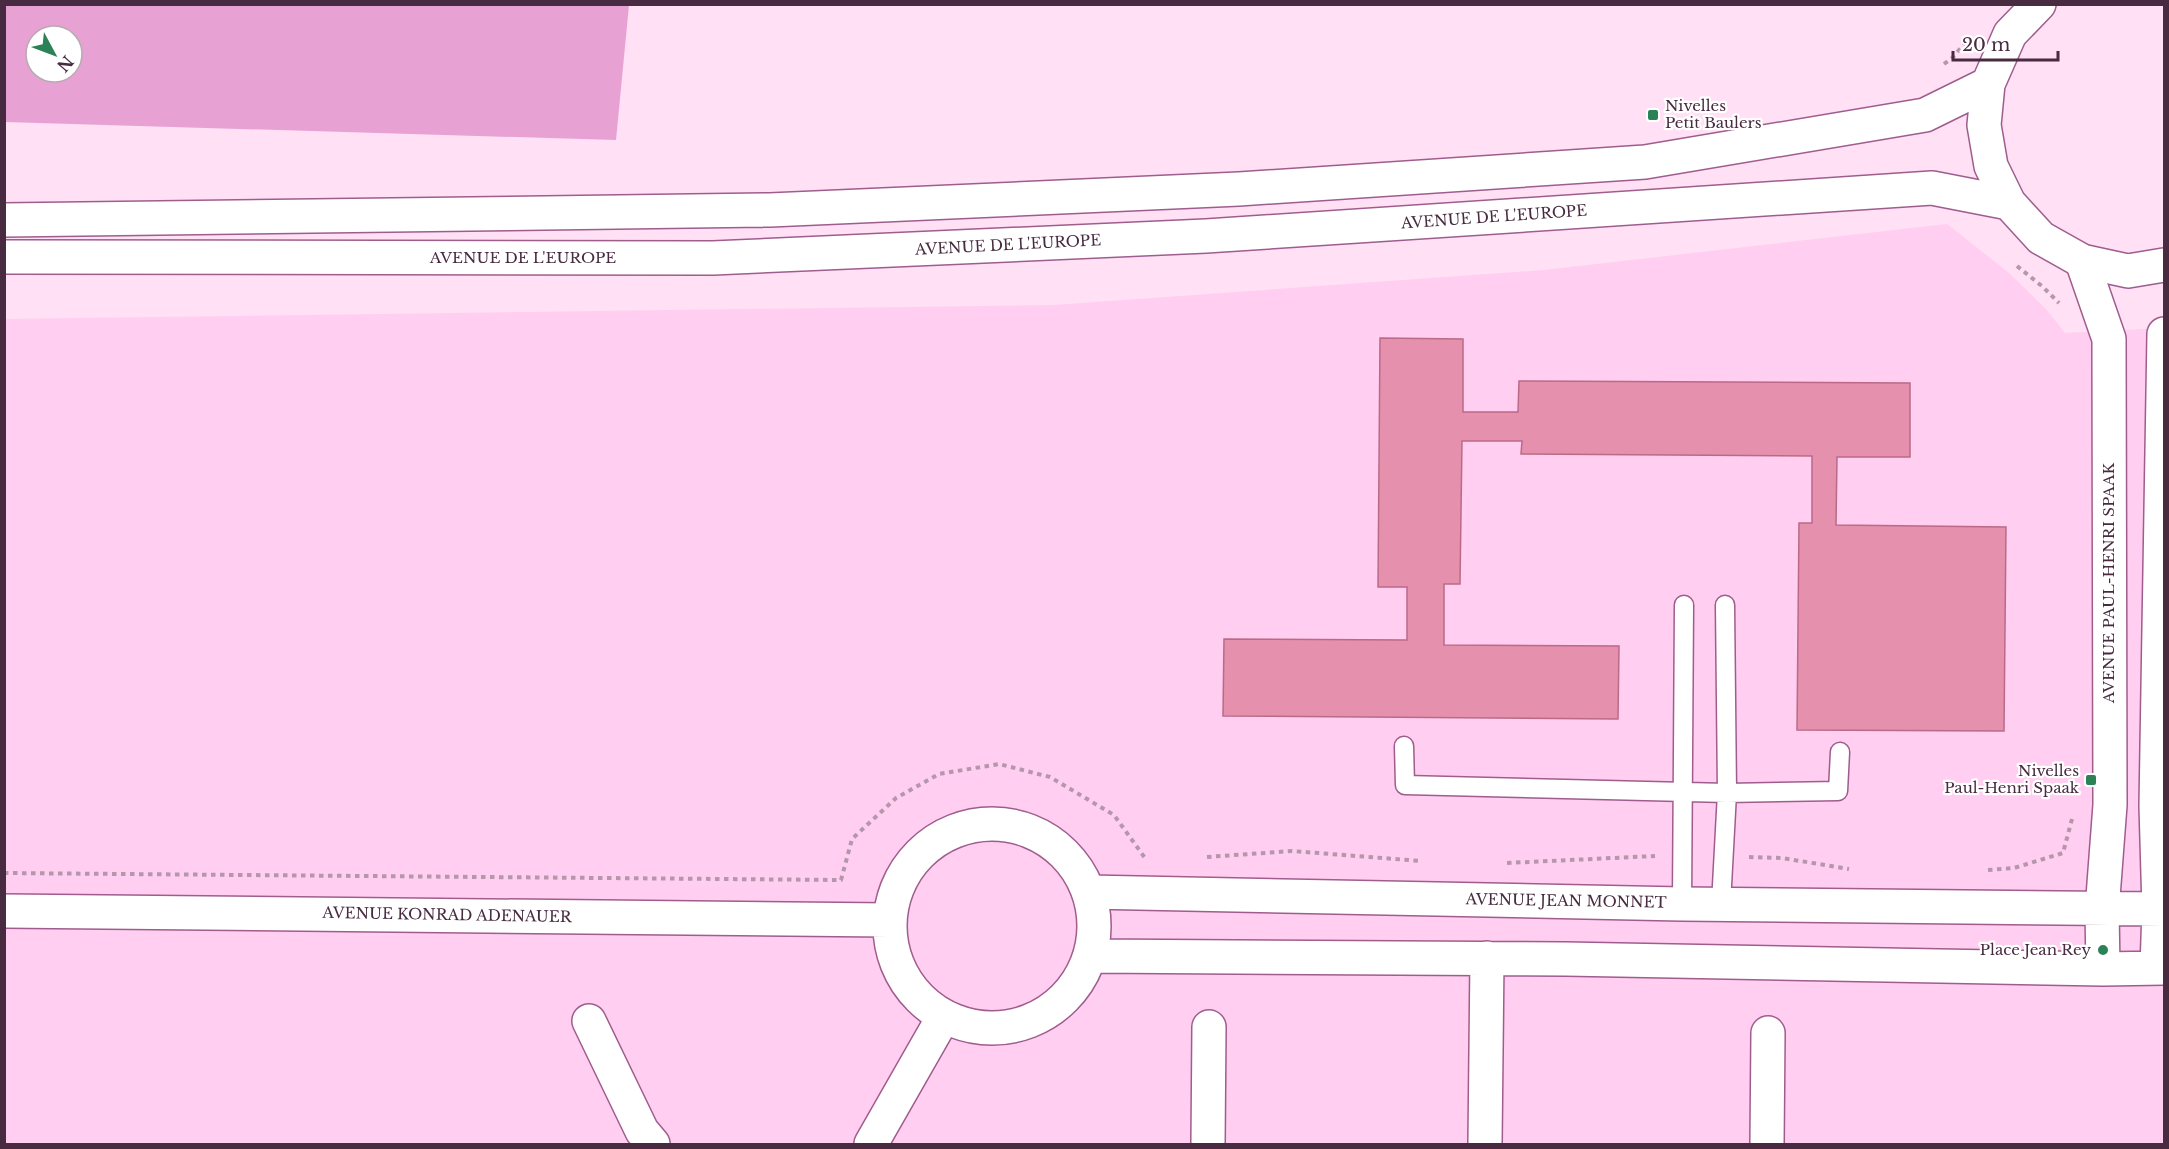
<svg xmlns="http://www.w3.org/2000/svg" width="2169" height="1149" font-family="'Libre Baskerville',serif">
<rect width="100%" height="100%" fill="#ffe0f5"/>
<path fill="#ffcef0" d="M 1947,224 L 2009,273 L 2046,309 L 2065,333 L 2164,328 L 2164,1144 L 5,1144 L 4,319 L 1054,305 L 1544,270 Z"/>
<path fill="#e8a1d3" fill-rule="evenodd" d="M 5,4 L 629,5 L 616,140 L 5,122 ZM 36,36 L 72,36 L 72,72 L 36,72 Z"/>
<path fill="#e591ae" stroke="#ba6a87" stroke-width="1.5" d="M 1380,338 L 1463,339 L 1463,412 L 1518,412 L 1519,381 L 1910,383 L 1910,457 L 1837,457 L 1836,525 L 2006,527 L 2004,731 L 1797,730 L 1799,523 L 1812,523 L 1812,456 L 1521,454 L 1522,441 L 1462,441 L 1460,584 L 1444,584 L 1444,645 L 1619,646 L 1618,719 L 1223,716 L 1224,639 L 1407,640 L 1407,587 L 1378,587 Z"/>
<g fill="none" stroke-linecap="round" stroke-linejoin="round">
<defs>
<path id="lane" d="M 1404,746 L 1405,785 L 1727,793 L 1838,791 L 1840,752
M 1682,904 L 1684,605
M 1721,904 L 1727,793 L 1725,605"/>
<path id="street" d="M 2082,261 L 2109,339 L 2110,805 L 2102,910 L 2103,969
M890 926a102 102 0 1 1 204 0a102 102 0 1 1-204 0Z
M 1089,892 L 1682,904 L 2164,909
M 4,911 L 889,920
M 1091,956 L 1565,959 L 2103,969 L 2164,968
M 2157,968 L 2159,909 L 2156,806 L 2164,334
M 589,1021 L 642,1131 L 653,1144
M 871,1144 L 944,1016
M 1208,1144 L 1209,1027
M 1485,1144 L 1487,958
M 1767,1144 L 1768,1033"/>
<path id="primary" d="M 2039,4 L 2010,34 L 1988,84 L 1984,125 L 1991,166 L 2009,203 L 2041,238 L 2082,261 L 2128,271 L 2164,265
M 4,220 L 770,210 L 1239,189 L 1645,162 L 1925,115 L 1988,84
M 4,257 L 713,258 L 1206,236 L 1932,188 L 2009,203"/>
</defs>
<use href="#lane" stroke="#9f5d8d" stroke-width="21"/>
<use href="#street" stroke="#9f5d8d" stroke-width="36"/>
<use href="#primary" stroke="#9f5d8d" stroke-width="36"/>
<path stroke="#b597ac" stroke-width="4" stroke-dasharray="4.5 4.5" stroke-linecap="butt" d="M 1944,64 L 1952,58 L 1968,40
M 2017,266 L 2043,287 L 2059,303
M 1207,857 L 1292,851 L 1421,861
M 1749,857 L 1782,858 L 1849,869
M 1507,863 L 1655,856
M 1988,870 L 2014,868 L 2063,853 L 2072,819
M 4,873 L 841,880 L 852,839 L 896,798 L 939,774 L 999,764 L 1050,777 L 1114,815 L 1145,858
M 1930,1144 L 1930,1143"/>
<use href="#lane" stroke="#fff" stroke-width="18"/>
<use href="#street" stroke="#fff" stroke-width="33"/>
<use href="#primary" stroke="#fff" stroke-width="33"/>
</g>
<g fill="#2a8256" stroke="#fff" stroke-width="2">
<rect x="1647" y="109" width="12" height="12" rx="3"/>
<rect x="2085" y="774" width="12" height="12" rx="3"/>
<circle cx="2103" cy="950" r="6"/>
</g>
<g text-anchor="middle" stroke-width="4.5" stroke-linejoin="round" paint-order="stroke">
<g font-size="15" fill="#482b40" stroke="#fff" text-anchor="end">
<text x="1665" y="111" text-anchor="start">Nivelles<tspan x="1665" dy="17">Petit Baulers</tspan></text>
<text x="2079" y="776">Nivelles<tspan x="2079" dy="17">Paul-Henri Spaak</tspan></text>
<text x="2091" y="955">Place Jean Rey</text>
</g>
<g font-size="15" fill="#482b40" stroke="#fff">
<text transform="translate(1494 217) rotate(-4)" y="5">AVENUE DE L'EUROPE</text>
<text transform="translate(1008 245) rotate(-3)" y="5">AVENUE DE L'EUROPE</text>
<text x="523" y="263">AVENUE DE L'EUROPE</text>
<text transform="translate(2109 583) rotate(-90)" y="5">AVENUE PAUL-HENRI SPAAK</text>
<text transform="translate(1566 901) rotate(1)" y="5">AVENUE JEAN MONNET</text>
<text transform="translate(447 915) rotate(1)" y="5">AVENUE KONRAD ADENAUER</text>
</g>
</g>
<rect width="2169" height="1149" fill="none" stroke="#482b40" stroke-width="12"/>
<g transform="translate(54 54) rotate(131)"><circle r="28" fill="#ffffff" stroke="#b6aab3" stroke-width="1.5"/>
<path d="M0-4.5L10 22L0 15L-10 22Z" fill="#2a8256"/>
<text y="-9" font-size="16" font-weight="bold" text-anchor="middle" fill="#482b40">N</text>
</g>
<path d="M1953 51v9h105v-9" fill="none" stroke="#482b40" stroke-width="3"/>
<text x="1962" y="51" font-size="18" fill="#482b40" stroke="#ffffff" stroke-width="4.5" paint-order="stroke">20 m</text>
</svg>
